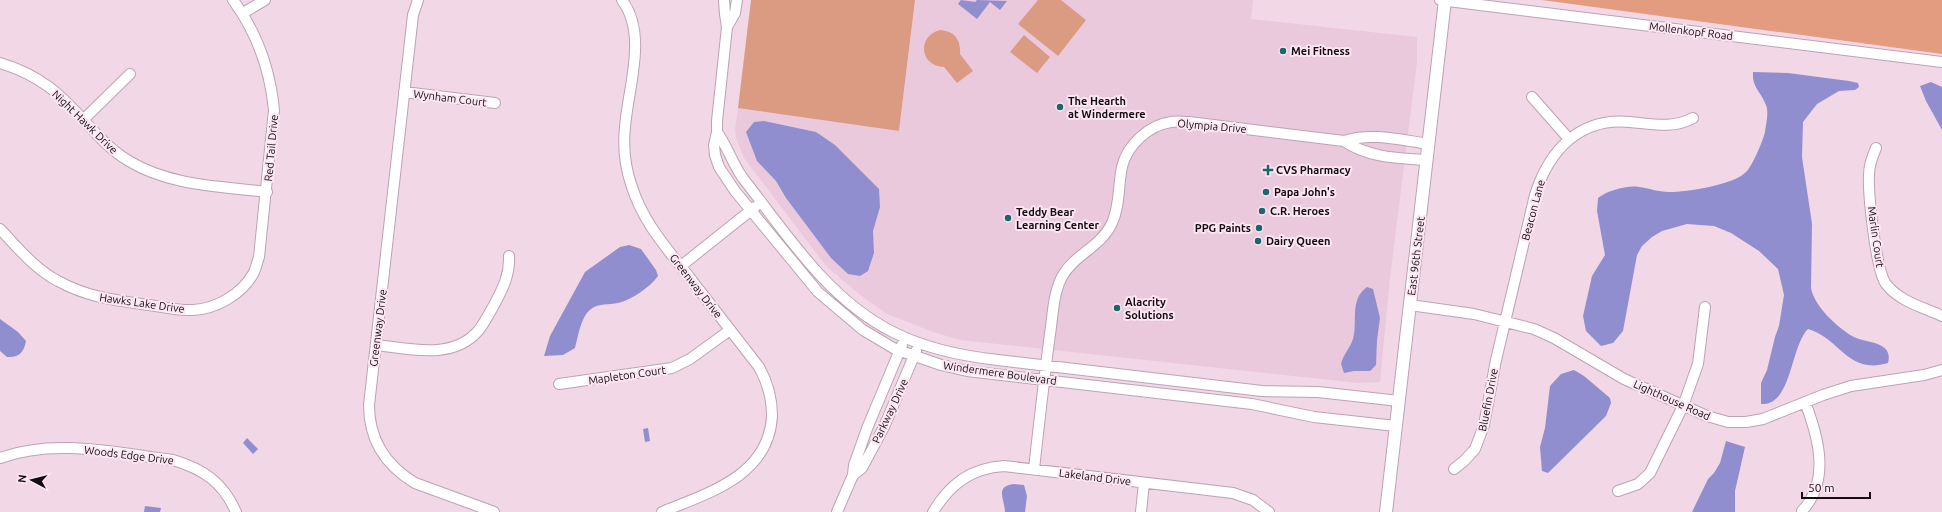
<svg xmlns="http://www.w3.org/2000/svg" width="1942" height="512" font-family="Ubuntu,sans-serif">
<rect width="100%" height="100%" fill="#f2d7e6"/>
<path fill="#ebc9dc" d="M 915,0 L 1253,0 L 1251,19 L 1417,37 L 1417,62 L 1390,278 L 1380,382 L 1358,383 L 960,340 L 933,332 L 887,314 L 859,294 L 826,266 L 744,158 L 736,138 L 735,129 L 738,108 L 899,131 Z"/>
<path fill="#db9b83" d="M 751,0 L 915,0 L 899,131 L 738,108 Z
M 1038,0 L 1061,0 L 1086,20 L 1058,56 L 1018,24 Z
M 940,30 C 955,31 961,40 960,54 L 973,71 L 957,83 L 944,67 C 919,66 917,36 940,30 Z
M 1024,35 L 1050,57 L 1037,73 L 1010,52 Z"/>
<path fill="#e49c81" d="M 1542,0 L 1942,0 L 1942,54 Z"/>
<path fill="#918ecf" d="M 961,0 L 975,2 L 977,0 L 1007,1 L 1000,10 L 990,2 L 977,19 L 958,4 Z
M 1753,72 L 1788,73 L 1849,81 L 1858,83 L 1859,87 L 1855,90 L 1839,91 L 1817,104 L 1803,122 L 1802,157 L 1812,224 L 1811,288 C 1814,306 1837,327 1852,336 C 1865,344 1894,340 1888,363 C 1848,375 1841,339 1808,329 C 1790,347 1792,406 1761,404 L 1761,383 L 1767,370 L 1775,337 L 1779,326 L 1784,295 L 1778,269 L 1759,251 L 1731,233 L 1714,226 L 1687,224 L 1662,231 L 1652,237 L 1642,246 L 1637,255 L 1623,331 L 1613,343 L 1601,346 L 1586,331 L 1583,316 L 1592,276 L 1605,255 L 1597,211 L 1598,198 C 1607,191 1627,185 1639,187 C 1649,188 1658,192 1669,192 C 1687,192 1735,185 1747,171 C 1753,164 1763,141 1765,132 C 1766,125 1769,112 1766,105 C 1761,91 1752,88 1753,72 Z
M 1931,82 L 1942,87 L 1942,130 L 1926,101 L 1920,86 Z
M 764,121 L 816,132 L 835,145 L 879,189 L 880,207 L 873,231 L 874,253 L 868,271 L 860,276 L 848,274 L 831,258 L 786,198 L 776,181 L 757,161 L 746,132 L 754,122 Z
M 629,245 L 641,249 L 656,270 L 658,276 C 650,287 632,300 618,303 C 609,305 599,303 591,309 C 581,316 578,337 575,348 L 563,355 L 544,356 L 550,336 L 585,272 L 620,247 Z
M 1367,287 L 1373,289 L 1380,318 L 1377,340 L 1376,365 L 1370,371 L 1354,371 L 1344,373 L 1341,364 C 1343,355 1350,348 1353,339 C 1358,321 1349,300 1367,287 Z
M 0,319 L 18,332 L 26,341 C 24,352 19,358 7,357 L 0,351 Z
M 1574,370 L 1584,376 L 1610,398 L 1611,403 L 1606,416 L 1548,473 L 1542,471 L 1540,447 L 1545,428 L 1550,386 L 1561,374 Z
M 648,428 L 650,441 L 645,442 L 643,429 Z
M 247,438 L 258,449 L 253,454 L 243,443 Z
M 1726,441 L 1745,447 L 1735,491 L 1735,512 L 1692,512 L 1708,479 L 1714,473 L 1720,463 Z
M 1014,484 L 1024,485 L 1027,496 L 1025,512 L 1005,512 C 1005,500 994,486 1014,484 Z
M 145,506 L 161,508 L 160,512 L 144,512 Z"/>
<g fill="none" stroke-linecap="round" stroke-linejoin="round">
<defs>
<path id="minor" d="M 418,0 L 413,15 L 369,405 C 369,440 385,465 415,483 L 494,512
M 622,0 C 648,35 628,87 625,127 C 623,146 625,166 631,184 C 643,223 666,247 690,278 C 713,308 736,337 759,367 C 768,383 772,398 772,416 C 769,476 708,493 662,512
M 724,0 L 725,14 L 727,27 L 717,121 L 717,132 L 714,145 L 715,155 L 719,167 L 735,191 L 818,292 L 863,330 L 895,349 L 941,365 L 967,371 L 1252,404 L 1314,417 L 1396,426
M 1440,0 L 1942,62
M 243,13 L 265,0
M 727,27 L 735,13 L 737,0
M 0,63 C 17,68 34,76 49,87 C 78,108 97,142 129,161 C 170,186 220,186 267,192
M 404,92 L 495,103
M 1532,97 L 1569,139
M 83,120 L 130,74
M 717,132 C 727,146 732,162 742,177 C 786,233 827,299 893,332 C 926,349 962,356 998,360 L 1262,391 L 1318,392 L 1399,401
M 1344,141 C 1371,132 1401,140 1429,144
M 1876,148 C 1872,157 1869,166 1869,175 C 1868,194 1876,271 1886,284 C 1900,302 1923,307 1942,316
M 0,229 C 18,248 35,269 58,281 C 85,296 112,300 142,304 C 159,306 176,311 193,310 C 216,309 242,294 253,274 C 256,269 257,262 259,257 L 274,110 C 270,69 258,34 233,0
M 681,266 L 755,207
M 1410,305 L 1474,314 L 1534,329 L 1554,338 L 1624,379 L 1707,416 L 1728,422 L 1746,422 L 1763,419 L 1823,395 L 1851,386 L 1924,375 L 1942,370
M 377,345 C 410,349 453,360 478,331 C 484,324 488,315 493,307 C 502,290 510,276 509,256
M 559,384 L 672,368 L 690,359 L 730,330
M 0,458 C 55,438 116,453 173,460 C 203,469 223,482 236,512
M 1034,469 C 1039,424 1044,379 1050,334 C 1053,315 1053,292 1063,275 C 1075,254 1101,247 1112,223 C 1120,206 1118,185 1122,167 C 1127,145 1149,125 1171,122 C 1176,121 1183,122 1189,122 L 1344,141 C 1369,158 1398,158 1427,160
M 1454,469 L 1464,461 L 1475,449 L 1484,425 L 1496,360 L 1535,195 C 1549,150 1580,117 1630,122 C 1652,124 1673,129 1693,118
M 853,475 L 862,468 L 884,427 L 916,351
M 1618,491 L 1638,484 L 1650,473 L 1683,406 L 1698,364 L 1705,307
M 1802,511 C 1831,480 1818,436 1805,402
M 837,512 L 853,475 L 854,465 L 868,426 L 902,345
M 933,512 C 950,484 971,468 1004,466 L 1233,493 L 1253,500 L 1269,512
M 1141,512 L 1144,483"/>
<path id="major" d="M 1386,512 L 1445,0"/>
</defs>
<use href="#minor" stroke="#bda3b1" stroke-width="12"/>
<use href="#major" stroke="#bda3b1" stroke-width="14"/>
<use href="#minor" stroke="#fff" stroke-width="10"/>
<use href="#major" stroke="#fff" stroke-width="12"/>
</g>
<g fill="#19676a" stroke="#fce6f2" stroke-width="1.5">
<circle cx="1283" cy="51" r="4"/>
<circle cx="1060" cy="107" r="4"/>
<path d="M1266 164h4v4h4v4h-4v4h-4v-4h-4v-4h4z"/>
<circle cx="1266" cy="192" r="4"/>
<circle cx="1262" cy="211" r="4"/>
<circle cx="1008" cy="218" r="4"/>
<circle cx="1259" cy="228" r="4"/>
<circle cx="1258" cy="241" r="4"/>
<circle cx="1117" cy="308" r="4"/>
</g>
<g text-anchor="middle" stroke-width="4" stroke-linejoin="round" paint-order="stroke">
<g font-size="11" fill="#140c11" stroke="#fce6f2">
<text transform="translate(1691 31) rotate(7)" y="4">Mollenkopf Road</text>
<text transform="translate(450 98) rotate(7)" y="4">Wynham Court</text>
<text transform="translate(85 122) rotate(44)" y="4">Night Hawk Drive</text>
<text transform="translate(1212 126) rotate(5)" y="4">Olympia Drive</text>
<text transform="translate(271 148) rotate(-85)" y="4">Red Tail Drive</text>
<text transform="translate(1533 210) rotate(-75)" y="4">Beacon Lane</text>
<text transform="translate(1876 237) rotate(82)" y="4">Marlin Court</text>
<text transform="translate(1416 256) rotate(-83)" y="4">East 96th Street</text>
<text transform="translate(696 286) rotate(52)" y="4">Greenway Drive</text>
<text transform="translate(142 303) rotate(8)" y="4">Hawks Lake Drive</text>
<text transform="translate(378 328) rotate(-83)" y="4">Greenway Drive</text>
<text transform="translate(1000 373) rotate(8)" y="4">Windermere Boulevard</text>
<text transform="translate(627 375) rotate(-8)" y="4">Mapleton Court</text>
<text transform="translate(1488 400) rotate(-79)" y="4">Bluefin Drive</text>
<text transform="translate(1672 400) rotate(24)" y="4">Lighthouse Road</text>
<text transform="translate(890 411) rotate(-65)" y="4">Parkway Drive</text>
<text transform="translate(129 455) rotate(7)" y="4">Woods Edge Drive</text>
<text transform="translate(1095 477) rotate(7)" y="4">Lakeland Drive</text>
</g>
<g font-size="11" font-weight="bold" fill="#140c11" stroke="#fce6f2" text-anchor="start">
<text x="1291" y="55">Mei Fitness</text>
<text x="1068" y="105">The Hearth<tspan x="1068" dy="13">at Windermere</tspan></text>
<text x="1276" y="174">CVS Pharmacy</text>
<text x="1274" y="196">Papa John's</text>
<text x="1270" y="215">C.R. Heroes</text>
<text x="1016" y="216">Teddy Bear<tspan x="1016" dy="13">Learning Center</tspan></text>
<text x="1251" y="232" text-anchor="end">PPG Paints</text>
<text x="1266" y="245">Dairy Queen</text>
<text x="1125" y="306">Alacrity<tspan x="1125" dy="13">Solutions</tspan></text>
</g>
</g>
<g transform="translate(32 480) rotate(277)" stroke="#fce6f2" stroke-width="3" paint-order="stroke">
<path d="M0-3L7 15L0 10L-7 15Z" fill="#140c11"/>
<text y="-6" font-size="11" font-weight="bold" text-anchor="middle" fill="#140c11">N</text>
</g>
<path d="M1802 492v6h68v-6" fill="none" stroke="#140c11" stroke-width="2"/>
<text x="1808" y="492" font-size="12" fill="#140c11" stroke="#fce6f2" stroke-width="3" paint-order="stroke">50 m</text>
</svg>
